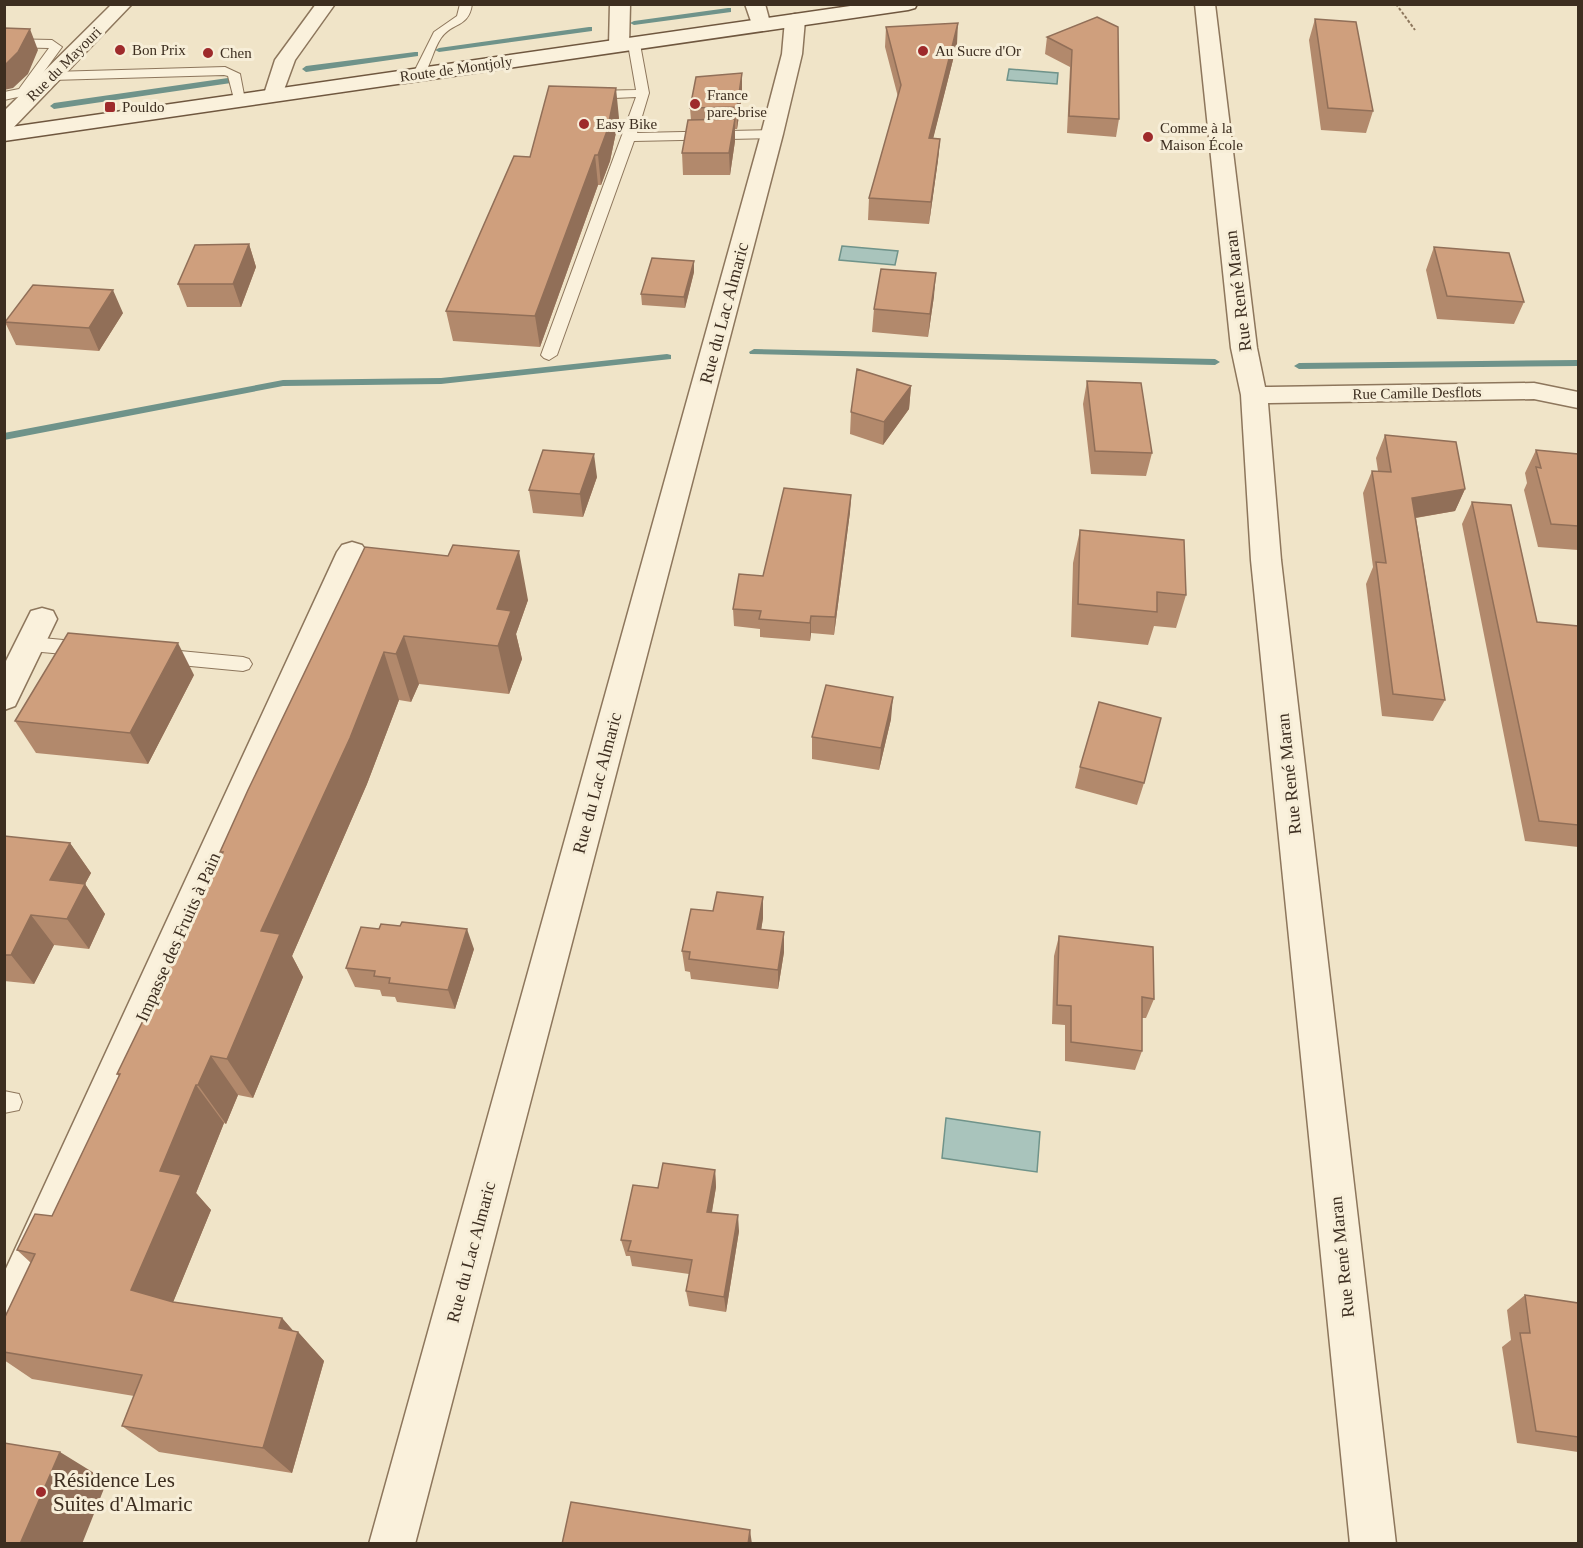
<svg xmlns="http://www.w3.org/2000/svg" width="1583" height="1548" font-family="Georgia,serif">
<rect width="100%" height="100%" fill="#f0e4c8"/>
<path fill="#a9c4bc" stroke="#6f938a" stroke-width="1.5" d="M 1009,69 L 1058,73 L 1057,84 L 1007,80 Z
M 842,246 L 898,251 L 895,265 L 839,260 Z
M 946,1118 L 1040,1132 L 1037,1172 L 942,1158 Z"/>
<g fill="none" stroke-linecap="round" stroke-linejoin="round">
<path fill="#6f938a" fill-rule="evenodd" d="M 728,8 L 731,8 L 731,12 L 634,25 L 630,23 L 634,21 Z
M 589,27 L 592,27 L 592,31 L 439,52 L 435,50 L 439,48 Z
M 415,52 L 418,52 L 418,56 L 306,72 L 302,69 L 306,66 Z
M 228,78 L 232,81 L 231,83 L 54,109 L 50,106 L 54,103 Z
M 754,349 L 1215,359 L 1220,362 L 1215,365 L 750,354 L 749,352 Z
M 667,354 L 671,355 L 671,359 L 441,384 L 283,386 L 4,440 L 4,433 L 283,380 L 441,378 Z
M 1578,360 L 1578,366 L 1299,369 L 1294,366 L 1299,363 Z"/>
<defs>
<path id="service" d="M 460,4 L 472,4 C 469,28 452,22 441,38 C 433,50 431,64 423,77 L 415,77 L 413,74 L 434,32 L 457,16 Z
M 4,39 L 52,40 L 62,47 L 27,95 L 4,100 L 4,92 L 19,89 L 49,48 L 4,47 Z
M 634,40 L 640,44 L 649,93 L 637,133 L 772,130 L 778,134 L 772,138 L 634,141 L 557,355 L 549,360 L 544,358 L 541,355 L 636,97 L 593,99 L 587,95 L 593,91 L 636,90 L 628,44 Z
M 225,67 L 240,74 L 245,100 L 243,103 L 235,103 L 228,76 L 224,75 L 52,80 L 46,76 L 52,72 Z
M 31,637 L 85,642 L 91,644 L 94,649 L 91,654 L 85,656 L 31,651 L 25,649 L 22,644 L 25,639 Z
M 159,649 L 243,657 L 249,659 L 252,664 L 249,669 L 243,671 L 159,663 L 153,661 L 150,656 L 153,651 Z
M 4,1091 L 19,1094 L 22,1102 L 19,1110 L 4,1113 Z"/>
<path id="minor" d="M 112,4 L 132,4 L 12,129 L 4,130 L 4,111 Z
M 316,4 L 335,4 L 295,60 L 281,98 L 274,100 L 267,98 L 264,94 L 275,60 Z
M 610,4 L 630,4 L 629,46 L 626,50 L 612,50 L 609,46 Z
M 745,4 L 765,4 L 771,26 L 768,30 L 754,30 Z
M 1195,4 L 1215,4 L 1257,348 L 1265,387 L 1534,383 L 1578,392 L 1578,408 L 1534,399 L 1268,403 L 1281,560 L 1396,1544 L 1350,1544 L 1251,560 L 1241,395 L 1231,348 Z
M 795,14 L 802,16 L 805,20 L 802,54 L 783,134 L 415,1544 L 369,1544 L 761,134 L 782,54 L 785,20 L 788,16 Z
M 352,542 L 362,545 L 367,552 L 19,1337 L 4,1343 L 4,1273 L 337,552 L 342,545 Z
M 42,608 L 53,611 L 57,619 L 15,706 L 4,710 L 4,665 L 31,611 Z"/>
<path id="secondary" d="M 864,4 L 917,4 L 915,8 L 908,10 L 4,141 L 4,128 Z"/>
</defs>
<use href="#service" stroke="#8d765c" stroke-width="2"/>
<use href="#minor" stroke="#8d765c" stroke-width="3"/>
<use href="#secondary" stroke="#6f573f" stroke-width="3"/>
<path stroke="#8d765c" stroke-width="2" stroke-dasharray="3 2" stroke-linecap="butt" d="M 1396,4 L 1415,30"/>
<use href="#service" fill="#faf1dc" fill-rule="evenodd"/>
<use href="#minor" fill="#faf1dc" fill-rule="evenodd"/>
<use href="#secondary" fill="#faf1dc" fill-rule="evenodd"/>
</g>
<path fill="#b2896c" d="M 1315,19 L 1373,111 L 1366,133 L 1321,130 L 1309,40 Z
M 886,27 L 957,44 L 933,138 L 940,139 L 938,160 L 929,224 L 868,220 L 869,198 L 898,97 L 885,47 Z
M 1118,27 L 1119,119 L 1116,137 L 1067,133 L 1070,67 L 1045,54 L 1047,37 Z
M 742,95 L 737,129 L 735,129 L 735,141 L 730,175 L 683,175 L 682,153 L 691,120 L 690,108 Z
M 619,118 L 610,161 L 601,185 L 598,185 L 540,347 L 453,341 L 446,311 L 530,157 Z
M 249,244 L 256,267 L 241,307 L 187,307 L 178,284 Z
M 1434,247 L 1524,302 L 1514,324 L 1437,319 L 1426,270 Z
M 694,261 L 694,272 L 685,308 L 642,305 L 641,294 Z
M 934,296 L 928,337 L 872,332 L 874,309 Z
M 123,313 L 99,351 L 16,345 L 5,322 Z
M 1087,381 L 1152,453 L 1146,476 L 1091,474 L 1083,404 Z
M 911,386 L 909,409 L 883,445 L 850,434 L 851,412 Z
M 1385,435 L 1465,489 L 1455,511 L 1416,518 L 1445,700 L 1433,721 L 1382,716 L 1366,584 L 1373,567 L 1363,493 L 1372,471 L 1378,471 L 1376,458 Z
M 1536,450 L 1578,454 L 1578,550 L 1538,547 L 1524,490 L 1527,483 L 1525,473 Z
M 597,477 L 583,517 L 533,513 L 529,490 Z
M 851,495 L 850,512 L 834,635 L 811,633 L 810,641 L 760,637 L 760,629 L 734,626 L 733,609 L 763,576 Z
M 1472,502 L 1537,622 L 1578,626 L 1578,847 L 1525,841 L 1462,524 Z
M 1080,530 L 1186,595 L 1176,628 L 1154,626 L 1148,645 L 1071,637 L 1073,563 Z
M 365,547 L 528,600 L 516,634 L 522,659 L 509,694 L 419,684 L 411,702 L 399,700 L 367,784 L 292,956 L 303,977 L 253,1098 L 238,1095 L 226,1124 L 224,1123 L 196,1193 L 211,1210 L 173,1302 L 282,1318 L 293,1331 L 298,1332 L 324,1361 L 292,1473 L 159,1452 L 122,1426 L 134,1396 L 32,1379 L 4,1360 L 4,1319 L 31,1263 L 17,1250 L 52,1216 L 119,1076 L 117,1074 L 154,999 L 152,998 L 222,855 L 220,852 Z
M 194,675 L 148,764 L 36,753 L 15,721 Z
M 891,719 L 879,770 L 812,759 L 812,737 Z
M 1080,767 L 1144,783 L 1137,805 L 1075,788 Z
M 4,836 L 70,843 L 91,873 L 85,884 L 105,914 L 89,949 L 54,945 L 34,984 L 4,981 Z
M 763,897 L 763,918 L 761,930 L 784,952 L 778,989 L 691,979 L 690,972 L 685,971 L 682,951 L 713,911 Z
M 1059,936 L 1154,999 L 1146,1018 L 1142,1018 L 1142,1051 L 1135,1070 L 1065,1061 L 1065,1025 L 1052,1024 L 1054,956 Z
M 474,949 L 455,1009 L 397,1002 L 395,997 L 382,996 L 380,990 L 355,987 L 346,968 Z
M 715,1170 L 716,1187 L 712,1212 L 739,1231 L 726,1312 L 689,1306 L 686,1291 L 689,1274 L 632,1266 L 630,1256 L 626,1256 L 621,1240 L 658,1188 Z
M 1525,1295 L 1578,1303 L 1578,1452 L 1517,1443 L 1502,1347 L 1511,1340 L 1507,1310 Z"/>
<path fill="#916f58" d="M 958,23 L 957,44 L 928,159 L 929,138 Z
M 30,29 L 38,50 L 28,74 L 13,88 L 4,90 L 4,66 Z
M 742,73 L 742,95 L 737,129 L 737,107 Z
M 616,88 L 619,118 L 610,161 L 601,185 L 598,155 Z
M 735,119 L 735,141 L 730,175 L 729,153 Z
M 940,139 L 938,160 L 929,224 L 931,202 Z
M 595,155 L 598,185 L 540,347 L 535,316 Z
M 249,244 L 256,267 L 241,307 L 233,284 Z
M 694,261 L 694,272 L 685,308 L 684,297 Z
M 936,273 L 934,296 L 928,337 L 930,314 Z
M 113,290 L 123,313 L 99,351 L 89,328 Z
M 911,386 L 909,409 L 883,445 L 884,422 Z
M 594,454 L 597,477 L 583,517 L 580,494 Z
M 1465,489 L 1455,511 L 1402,520 L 1412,498 Z
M 851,495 L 850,512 L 834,635 L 835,617 Z
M 519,551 L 528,600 L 516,634 L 522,659 L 509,694 L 498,646 L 497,609 Z
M 811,616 L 811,633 L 810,641 L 810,623 Z
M 404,636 L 419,684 L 411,702 L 396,654 Z
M 178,643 L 194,675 L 148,764 L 130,733 Z
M 384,652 L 399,700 L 367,784 L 292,956 L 303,977 L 253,1098 L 227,1059 L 261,931 Z
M 893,697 L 891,719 L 879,770 L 881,748 Z
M 70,843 L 91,873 L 85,884 L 105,914 L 89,949 L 67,919 L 50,880 Z
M 763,897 L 763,918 L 758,949 L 757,929 Z
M 31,915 L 54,945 L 34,984 L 11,955 Z
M 467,929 L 474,949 L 455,1009 L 448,990 Z
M 784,932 L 784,952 L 778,989 L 778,970 Z
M 211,1056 L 238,1095 L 226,1124 L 198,1085 Z
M 196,1085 L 224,1123 L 196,1193 L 211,1210 L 165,1322 L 131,1290 L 160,1171 Z
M 715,1170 L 716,1187 L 709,1228 L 707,1212 Z
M 738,1215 L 739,1231 L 726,1312 L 724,1297 Z
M 282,1318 L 297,1335 L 298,1332 L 324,1361 L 292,1473 L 263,1448 L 279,1328 Z
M 60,1452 L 107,1481 L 82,1544 L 20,1544 Z
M 750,1530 L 752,1544 L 748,1544 Z"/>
<path fill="#cf9f7d" stroke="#916f58" stroke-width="1.5" d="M 1097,17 L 1118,27 L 1119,119 L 1069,116 L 1072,50 L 1047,37 Z
M 1315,19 L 1356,22 L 1373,111 L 1328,108 Z
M 958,23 L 929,138 L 940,139 L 931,202 L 869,198 L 901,85 L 886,27 Z
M 4,28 L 30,29 L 18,52 L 4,66 Z
M 742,73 L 737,107 L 690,108 L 696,77 Z
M 549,86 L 616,88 L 607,131 L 598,155 L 595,155 L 535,316 L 446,311 L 514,156 L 530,157 Z
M 735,119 L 729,153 L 682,153 L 688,120 Z
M 249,244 L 233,284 L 178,284 L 195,245 Z
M 1434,247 L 1509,253 L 1524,302 L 1447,296 Z
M 652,258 L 694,261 L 684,297 L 641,294 Z
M 881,269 L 936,273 L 930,314 L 874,309 Z
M 33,285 L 113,290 L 89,328 L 5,322 Z
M 857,369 L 911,386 L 884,422 L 851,412 Z
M 1087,381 L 1141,383 L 1152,453 L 1095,451 Z
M 1385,435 L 1456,442 L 1465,489 L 1412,498 L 1445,700 L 1393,694 L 1376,562 L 1386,563 L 1372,471 L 1391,472 Z
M 543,450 L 594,454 L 580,494 L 529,490 Z
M 1536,450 L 1578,454 L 1578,526 L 1551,524 L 1536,467 L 1541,468 Z
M 784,488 L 851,495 L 835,617 L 811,616 L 810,623 L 759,619 L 761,611 L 733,609 L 739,574 L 763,576 Z
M 1472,502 L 1511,505 L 1537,622 L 1578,626 L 1578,825 L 1539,821 Z
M 1080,530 L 1184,540 L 1186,595 L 1157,592 L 1157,612 L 1078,604 Z
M 453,545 L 519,551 L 497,609 L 511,611 L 498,646 L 404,636 L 396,654 L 384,652 L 350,738 L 261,931 L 280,934 L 227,1059 L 211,1056 L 198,1085 L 196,1085 L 160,1171 L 181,1175 L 131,1290 L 173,1302 L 282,1318 L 279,1328 L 298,1332 L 263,1448 L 122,1426 L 142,1375 L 4,1352 L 4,1319 L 35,1254 L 17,1250 L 35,1214 L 52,1216 L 120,1074 L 117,1074 L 154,998 L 152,998 L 223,852 L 220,852 L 248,790 L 365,547 L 448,556 Z
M 68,633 L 178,643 L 130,733 L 15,721 Z
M 826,685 L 893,697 L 881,748 L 812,737 Z
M 1099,702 L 1161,718 L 1144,783 L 1080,767 Z
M 4,836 L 70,843 L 50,880 L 85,884 L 67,919 L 31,915 L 11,955 L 4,955 Z
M 717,892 L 763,897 L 757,929 L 784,932 L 778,970 L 689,959 L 690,952 L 682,951 L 691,909 L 713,911 Z
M 402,922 L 467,929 L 448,990 L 389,983 L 390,978 L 374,976 L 375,971 L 346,968 L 361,927 L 379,929 L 381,924 L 400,926 Z
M 1059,936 L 1153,947 L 1154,999 L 1142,997 L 1142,1051 L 1071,1042 L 1071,1006 L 1057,1005 Z
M 663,1163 L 715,1170 L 707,1212 L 738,1215 L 724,1297 L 686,1291 L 692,1260 L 628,1251 L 631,1241 L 621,1240 L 633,1185 L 658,1188 Z
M 1525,1295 L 1578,1303 L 1578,1437 L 1536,1431 L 1520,1333 L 1530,1333 Z
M 4,1443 L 60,1452 L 20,1544 L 4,1544 Z
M 571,1502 L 750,1530 L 748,1544 L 562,1544 Z"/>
<g fill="#9e2a2b" stroke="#f7eed8" stroke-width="2">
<circle cx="120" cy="50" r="6"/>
<circle cx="923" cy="51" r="6"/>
<circle cx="208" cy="53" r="6"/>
<circle cx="695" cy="104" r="6"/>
<rect x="104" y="101" width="12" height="12" rx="3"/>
<circle cx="584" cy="124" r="6"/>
<circle cx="1148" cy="137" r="6"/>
<circle cx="41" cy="1492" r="6"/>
</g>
<g text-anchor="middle" stroke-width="6" stroke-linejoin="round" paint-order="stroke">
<g font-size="15" fill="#3d2e20" stroke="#f7eed8" text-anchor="start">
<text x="132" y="55">Bon Prix</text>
<text x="935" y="56">Au Sucre d'Or</text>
<text x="220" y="58">Chen</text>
<text x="707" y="100">France<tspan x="707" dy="17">pare-brise</tspan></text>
<text x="122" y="112">Pouldo</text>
<text x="596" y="129">Easy Bike</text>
<text x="1160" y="133">Comme à la<tspan x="1160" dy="17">Maison École</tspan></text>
</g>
<g font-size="15" fill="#3d2e20" stroke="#f7eed8">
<text transform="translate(64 64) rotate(-45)" y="5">Rue du Mayouri</text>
<text transform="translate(456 69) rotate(-8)" y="5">Route de Montjoly</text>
<text transform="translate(1417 393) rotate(-1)" y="5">Rue Camille Desflots</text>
</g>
<g font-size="18" fill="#3d2e20" stroke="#f7eed8">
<text transform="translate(1238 291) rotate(-97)" y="6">Rue René Maran</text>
<text transform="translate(724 313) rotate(-75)" y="6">Rue du Lac Almaric</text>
<text transform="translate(1289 774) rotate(-96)" y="6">Rue René Maran</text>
<text transform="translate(597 783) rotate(-75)" y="6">Rue du Lac Almaric</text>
<text transform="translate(178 937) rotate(-66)" y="6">Impasse des Fruits à Pain</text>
<text transform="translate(471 1252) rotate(-75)" y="6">Rue du Lac Almaric</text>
<text transform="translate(1342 1257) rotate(-96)" y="6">Rue René Maran</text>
</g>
<g font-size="21" fill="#3d2e20" stroke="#f7eed8" text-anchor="start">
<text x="53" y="1487">Résidence Les<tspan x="53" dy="24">Suites d'Almaric</tspan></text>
</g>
</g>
<rect width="1583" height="1548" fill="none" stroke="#3d2e20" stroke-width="12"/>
</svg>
